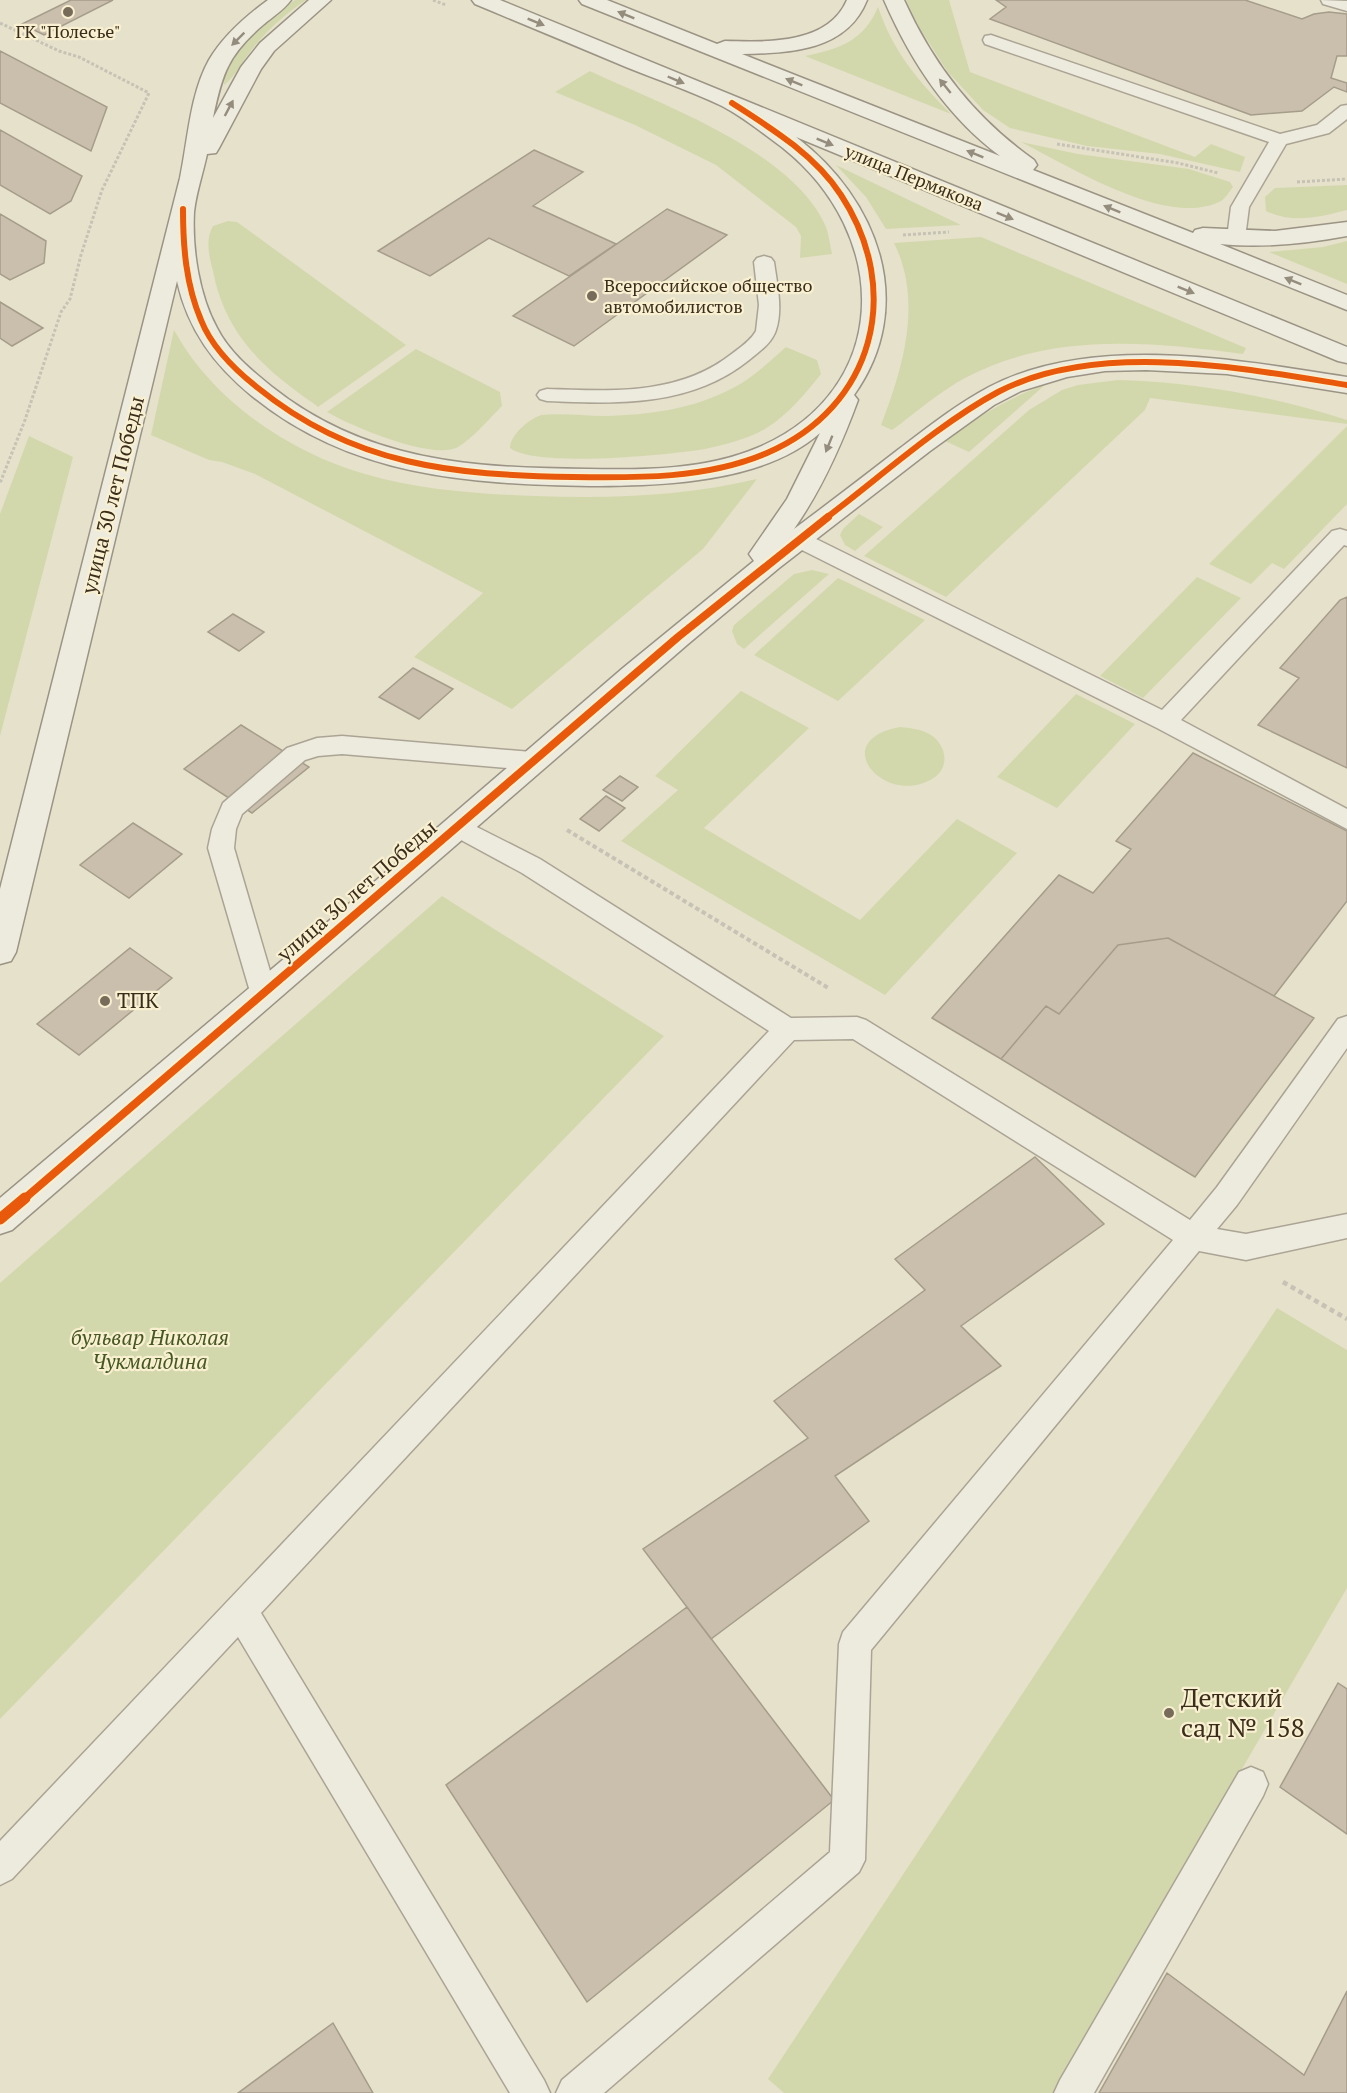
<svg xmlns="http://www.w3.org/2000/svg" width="1347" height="2093" font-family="'PT Serif',serif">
<rect width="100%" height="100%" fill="#e6e1cb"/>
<path fill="#d3d8ac" d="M 295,0 L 306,0 C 285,14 265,32 250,52 C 241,63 236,76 224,85 C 225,56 272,15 295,0 Z
M 906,0 L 949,0 L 970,72 L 1195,157 L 1211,144 L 1245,157 L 1240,172 L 1160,154 L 1087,146 L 1010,128 L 983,110 L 947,71 L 919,27 Z
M 878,7 C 893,51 918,81 951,114 L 805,56 C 839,49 864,41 878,7 Z
M 590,71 C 660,104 794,151 826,227 C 829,235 830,245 832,254 L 800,258 L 801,236 L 796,227 L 716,165 L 635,125 L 555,92 Z
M 1021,142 L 1078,154 L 1189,169 L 1230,182 L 1233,187 C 1229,192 1226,198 1221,201 C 1168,229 1069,166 1021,142 Z
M 836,165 L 961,225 L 886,229 L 866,197 Z
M 1347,185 L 1347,210 C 1320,217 1292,224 1266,211 L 1265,197 L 1275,188 Z
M 228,221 L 237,222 L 406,345 L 318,407 L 313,403 C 262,368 225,333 213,271 C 209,256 205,240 213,226 Z
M 981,237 L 1246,348 L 1243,354 C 1150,342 1053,332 967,377 C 940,391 917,412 892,430 L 881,425 C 903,368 923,301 894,243 Z
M 1347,241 L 1347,284 L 1269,252 L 1323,247 Z
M 174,330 C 213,401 289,452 365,474 C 420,490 479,494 536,496 C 611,499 685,496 757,479 L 703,549 L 512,709 L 414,657 L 483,593 L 255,474 L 222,462 L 209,460 L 151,435 Z
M 786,347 L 817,360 L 821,374 C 805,394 788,415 765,429 C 748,439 725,445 705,449 C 669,455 536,468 510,448 C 510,435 529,419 541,415 C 563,413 584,416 606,416 C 648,415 693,409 731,389 C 752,379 769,362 786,347 Z
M 416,349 L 500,392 L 502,406 C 490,418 472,439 458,447 C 433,461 351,426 327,412 Z
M 1118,380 C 1196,382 1272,396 1347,420 L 1347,424 L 1150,398 L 1145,410 L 946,597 L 864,556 L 1029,410 L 1062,390 L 1078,385 Z
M 1046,384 L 969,452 L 945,441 C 980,415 1005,400 1046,384 Z
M 1347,426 L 1347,504 L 1284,569 L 1272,563 L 1251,584 L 1209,564 Z
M 29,436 L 73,457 L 0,736 L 0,514 Z
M 859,514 L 883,527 L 855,551 L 845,545 L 840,535 L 843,529 Z
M 812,570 L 829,574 L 744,649 L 737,644 L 732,631 L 734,625 L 794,574 Z
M 1197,577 L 1241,598 L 1143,698 L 1100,676 Z
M 838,578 L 925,620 L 838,701 L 754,655 Z
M 741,691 L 809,728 L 704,828 L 860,920 L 957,819 L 1017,853 L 885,995 L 621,841 L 678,790 L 655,776 Z
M 1076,694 L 1135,724 L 1057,808 L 997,777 Z
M 900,727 C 911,728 921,729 931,735 C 946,745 950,766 935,777 C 888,810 824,741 900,727 Z
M 442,896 L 664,1036 L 0,1719 L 0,1283 Z
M 1277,1308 L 1347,1350 L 1347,1588 L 1054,2093 L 784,2093 L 768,2079 Z"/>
<path fill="#cabfac" stroke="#a69c8a" stroke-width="1.5" d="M 71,0 L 113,0 L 44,35 L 22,24 Z
M 996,0 L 1245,0 L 1302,19 L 1314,14 L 1329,12 L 1347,14 L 1347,56 L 1337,56 L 1331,78 L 1347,83 L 1347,92 L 1334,87 L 1302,111 L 1251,115 L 990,19 L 1006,7 Z
M 0,51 L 107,107 L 91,151 L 0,103 Z
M 0,130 L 82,176 L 71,201 L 50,214 L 0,185 Z
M 534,150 L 583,172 L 533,206 L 616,244 L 569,276 L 489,238 L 430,276 L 378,251 Z
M 667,209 L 727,235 L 574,346 L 513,316 Z
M 0,214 L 46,241 L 44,263 L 10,280 L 0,274 Z
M 0,302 L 43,328 L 12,346 L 0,338 Z
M 1347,597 L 1347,768 L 1258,725 L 1299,678 L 1280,668 L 1340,600 Z
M 233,614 L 264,632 L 239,651 L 208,632 Z
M 413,668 L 453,689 L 419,719 L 379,697 Z
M 241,725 L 309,767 L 252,813 L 184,769 Z
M 1193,753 L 1347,831 L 1347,901 L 1274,996 L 1168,938 L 1118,945 L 1059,1014 L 1046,1006 L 1001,1059 L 932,1018 L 1059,875 L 1093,893 L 1131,849 L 1116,841 Z
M 620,776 L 638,787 L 622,801 L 603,790 Z
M 606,796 L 625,808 L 599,831 L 580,819 Z
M 133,823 L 182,854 L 129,898 L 80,865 Z
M 1168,938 L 1314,1018 L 1195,1177 L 1001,1059 L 1046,1006 L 1059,1014 L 1118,945 Z
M 130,948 L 172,978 L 79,1055 L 37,1024 Z
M 1035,1157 L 1104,1224 L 961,1326 L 1001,1366 L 835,1476 L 869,1521 L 711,1639 L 643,1549 L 808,1438 L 774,1401 L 925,1290 L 895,1259 Z
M 687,1607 L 834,1800 L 587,2002 L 446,1785 Z
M 1338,1683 L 1347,1689 L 1347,1834 L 1280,1787 Z
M 1167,1973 L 1304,2075 L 1347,1991 L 1347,2093 L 1099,2093 Z
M 333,2023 L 373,2093 L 238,2093 Z"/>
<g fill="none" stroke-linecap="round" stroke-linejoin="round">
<defs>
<path id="lane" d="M 1321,0 L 1347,1 L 1347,11 L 1323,4 Z
M 991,35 L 1280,134 L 1317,125 L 1341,106 L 1347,105 L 1347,119 L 1329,133 L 1286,144 L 1249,207 L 1245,238 L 1243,242 L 1229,242 L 1227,238 L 1231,207 L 1269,142 L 985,44 L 983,40 L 985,36 Z
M 764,256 L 771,258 L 774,262 C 777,284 783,309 776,330 C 772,343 759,352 749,360 C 691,407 617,404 547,401 L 540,399 L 537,395 L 540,391 L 547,389 C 612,391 679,396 733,353 C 741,347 751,340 756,331 L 759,305 L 754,262 L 757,258 Z
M 1340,529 L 1347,531 L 1347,546 L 1344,545 L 1181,720 L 1347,809 L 1347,829 L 1157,728 L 790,544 L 787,539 L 790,534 L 798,532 L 806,534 L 1162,710 L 1332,531 Z
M 342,736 L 532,752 L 541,755 L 544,761 L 541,767 L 532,770 L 342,754 L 318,756 L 305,760 L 242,814 L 236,829 L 234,848 L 277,995 L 273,1002 L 264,1006 L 255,1002 L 251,995 L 208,848 L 212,829 L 223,803 L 287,748 L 317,738 Z
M 459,818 L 540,859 L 791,1018 L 857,1017 L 866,1020 L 1190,1220 L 1217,1187 L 1338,1019 L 1347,1016 L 1347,1048 L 1237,1205 L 1217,1229 L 1246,1234 L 1347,1214 L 1347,1238 L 1246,1260 L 1199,1251 L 871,1650 L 865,1860 L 859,1872 L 604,2093 L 556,2093 L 562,2080 L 830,1852 L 839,1644 L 843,1632 L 1173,1240 L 853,1039 L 794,1040 L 261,1613 L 544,2080 L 550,2093 L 510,2093 L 238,1637 L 12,1879 L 0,1885 L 0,1841 L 769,1031 L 522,873 L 450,834 L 447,827 L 450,820 Z
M 1251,1767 L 1263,1772 L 1268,1784 L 1263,1796 L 1094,2093 L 1054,2093 L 1060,2080 L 1239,1772 Z"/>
<path id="secondary" d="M 268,0 L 291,0 C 284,10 272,17 263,25 C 228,55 222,74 213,118 L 241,67 L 260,43 L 309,0 L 331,0 L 274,51 L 261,69 L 219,148 L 216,153 L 207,154 C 203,173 196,193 194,212 C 192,249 199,295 217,328 C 229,352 251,370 272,387 C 366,462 473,468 588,469 C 644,470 705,470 757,448 C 894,390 891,234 783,148 C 764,134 743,117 722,106 C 691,91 658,80 626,67 C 576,46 525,25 475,4 L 472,0 L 500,0 L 1347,347 L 1347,363 L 1338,361 L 796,137 C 878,199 918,305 854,395 L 858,400 C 841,446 822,489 794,529 C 829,503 864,476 899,449 C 928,427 957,404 989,387 C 1092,333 1238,360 1347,377 L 1347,393 L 1227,374 L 1146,370 L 1105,371 L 1067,377 L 1021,391 L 994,405 L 930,451 L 779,568 L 688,644 L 12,1230 L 0,1234 L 0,1198 L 330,920 L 623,668 L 754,561 L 749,554 L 787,499 L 820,433 C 764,483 662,486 590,486 C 468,484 351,477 252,396 C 214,365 188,330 177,281 L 16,952 L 11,961 L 0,964 L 0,889 L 180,178 C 188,140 190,94 209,60 C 223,36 246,16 268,0 Z
M 579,0 L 607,0 L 717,44 L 725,41 C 766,42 828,45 847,0 L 867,0 C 847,51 790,53 742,54 L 1000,156 C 947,117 910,60 884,0 L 904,0 C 934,66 975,118 1034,160 L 1037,165 L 1033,170 L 1193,233 L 1195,230 L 1203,228 L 1275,231 L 1347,222 L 1347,236 C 1305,244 1263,248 1220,244 L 1347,295 L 1347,310 L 582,4 Z"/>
</defs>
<use href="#lane" stroke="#aba495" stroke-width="3"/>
<use href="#secondary" stroke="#9b9485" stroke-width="3"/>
<path stroke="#c6c2b5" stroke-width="3" stroke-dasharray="3 2" stroke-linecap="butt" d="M 433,0 L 446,5
M 0,23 L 59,51 L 79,57 L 149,93 L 102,190 L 81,255 L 70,299 L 61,312 L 25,420 L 0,483
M 1057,144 L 1178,163 L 1218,173
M 1297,182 L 1347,179
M 903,235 L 949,232"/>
<path stroke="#c6c2b5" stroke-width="4" stroke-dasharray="4.5 3" stroke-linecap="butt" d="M 567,830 L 830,989"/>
<path stroke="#c6c2b5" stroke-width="4.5" stroke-dasharray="5 4" stroke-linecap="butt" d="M 1283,1282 L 1347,1319"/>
<use href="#lane" fill="#edeade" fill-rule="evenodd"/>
<use href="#secondary" fill="#edeade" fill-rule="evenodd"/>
<defs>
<path id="cycleway-far2" d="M 183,209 C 183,247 186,285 201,320 C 212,348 235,370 258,388 C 354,466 454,475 573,477 C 637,478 707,479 767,453 C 874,407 904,291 841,195 C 815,155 771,128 732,103
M 826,518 C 879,478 940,423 998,392 C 1098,340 1241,368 1347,385"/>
<path id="cycleway-far1" d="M 24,1199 L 678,637 L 828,517"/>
<path id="cycleway" d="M 0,1219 L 25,1198"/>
</defs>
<use href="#cycleway-far2" stroke="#f8f0d0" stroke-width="9"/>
<use href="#cycleway-far1" stroke="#f8f0d0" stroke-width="12"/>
<use href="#cycleway" stroke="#f8f0d0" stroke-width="15"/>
<use href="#cycleway-far2" stroke="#e8590c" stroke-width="6"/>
<use href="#cycleway-far1" stroke="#e8590c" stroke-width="8"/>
<use href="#cycleway" stroke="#e8590c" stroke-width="11"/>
</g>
<defs><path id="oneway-solid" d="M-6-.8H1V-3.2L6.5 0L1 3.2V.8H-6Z" transform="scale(1.5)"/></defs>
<g fill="#948c7d">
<use href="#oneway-solid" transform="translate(626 15) rotate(-158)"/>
<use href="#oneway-solid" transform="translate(536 22) rotate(22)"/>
<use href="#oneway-solid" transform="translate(238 39) rotate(135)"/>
<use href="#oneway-solid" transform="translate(676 80) rotate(23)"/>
<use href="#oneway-solid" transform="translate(794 82) rotate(-158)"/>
<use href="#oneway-solid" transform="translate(945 86) rotate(-129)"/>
<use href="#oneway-solid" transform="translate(229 108) rotate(-62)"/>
<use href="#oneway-solid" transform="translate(825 142) rotate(22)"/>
<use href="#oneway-solid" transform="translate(975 154) rotate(-158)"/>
<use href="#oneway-solid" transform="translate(1112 209) rotate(-158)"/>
<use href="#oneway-solid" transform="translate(1005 216) rotate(22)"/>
<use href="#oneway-solid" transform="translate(1293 281) rotate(-158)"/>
<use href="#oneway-solid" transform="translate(1186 290) rotate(22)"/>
<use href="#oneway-solid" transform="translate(829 444) rotate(112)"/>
</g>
<g fill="#766c59" stroke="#f8f0d0" stroke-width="2">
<circle cx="68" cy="12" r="6"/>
<circle cx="592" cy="296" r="6"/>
<circle cx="105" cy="1001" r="6"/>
<circle cx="1169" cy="1713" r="6"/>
</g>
<g text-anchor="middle" stroke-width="4.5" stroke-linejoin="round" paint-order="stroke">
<g font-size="18" fill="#3a2d1c" stroke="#f8f0d0">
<text x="68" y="38">ГК "Полесье"</text>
<text x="604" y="292" text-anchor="start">Всероссийское общество<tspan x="604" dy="21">автомобилистов</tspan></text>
</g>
<g font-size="18" fill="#3a2d1c" stroke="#f8f0d0">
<text transform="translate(914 178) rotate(22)" y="6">улица Пермякова</text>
</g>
<g font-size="21" fill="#3a2d1c" stroke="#f8f0d0">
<text transform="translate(113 495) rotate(-76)" y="7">улица 30 лет Победы</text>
<text transform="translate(357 891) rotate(-41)" y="7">улица 30 лет Победы</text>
</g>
<g font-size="21" fill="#3a2d1c" stroke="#f8f0d0" text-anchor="start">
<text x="117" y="1008">ТПК</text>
</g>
<g font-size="21" font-style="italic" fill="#455821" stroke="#f8f0d0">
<text x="150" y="1345">бульвар Николая<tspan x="150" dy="24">Чукмалдина</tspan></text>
</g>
<g font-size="26" fill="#3a2d1c" stroke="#f8f0d0" text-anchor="start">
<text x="1181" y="1707">Детский<tspan x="1181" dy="30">сад № 158</tspan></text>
</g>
</g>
</svg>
